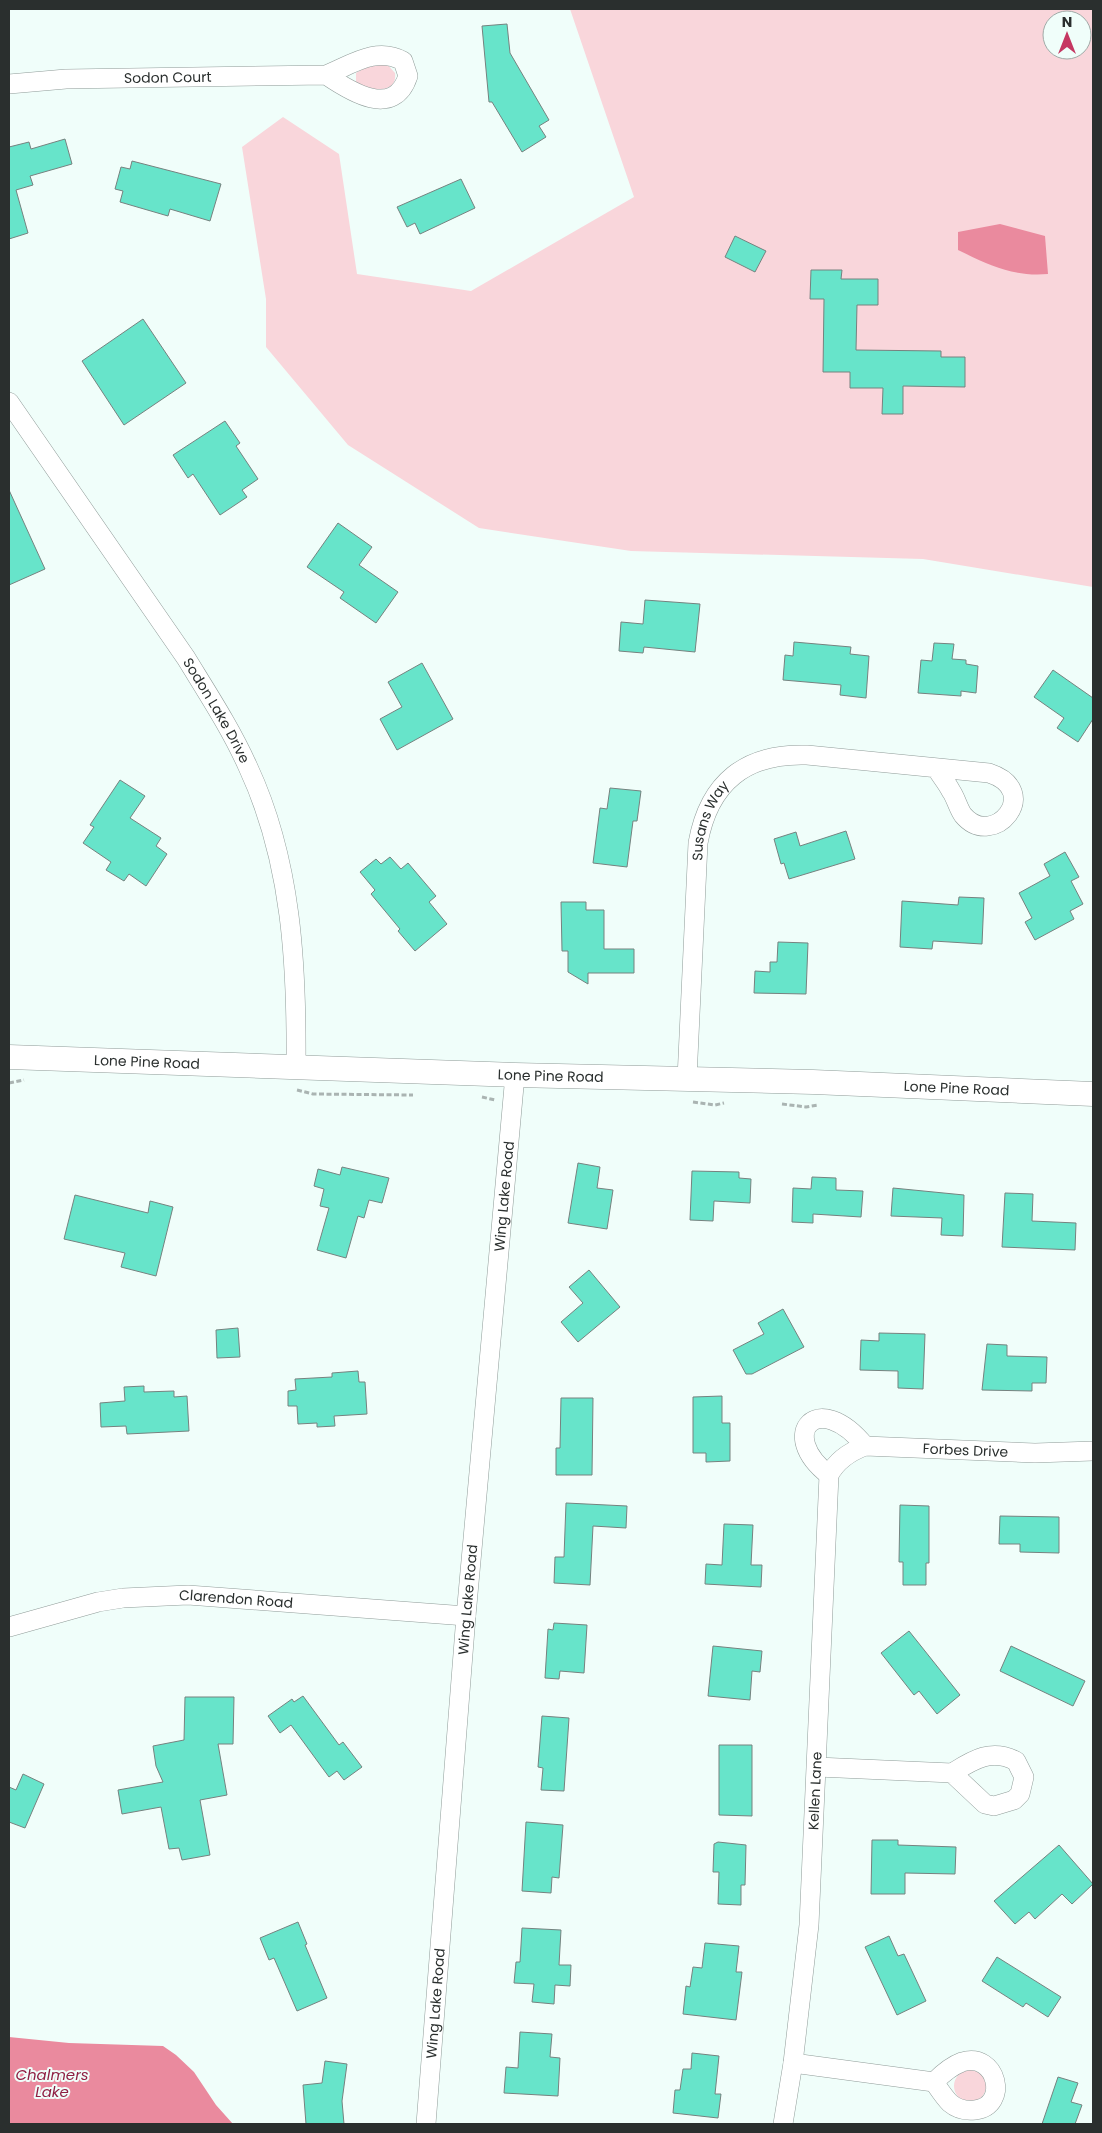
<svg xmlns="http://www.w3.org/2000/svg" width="1102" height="2133" font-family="Poppins,sans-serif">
<rect width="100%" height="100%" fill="#f0fefa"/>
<path fill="#f9d6db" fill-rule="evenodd" d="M 570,9 L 1093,9 L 1093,587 L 923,559 L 631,551 L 479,528 L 348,445 L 266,347 L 266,299 L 242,147 L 283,117 L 339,154 L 357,274 L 471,291 L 634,197 ZM 1052,20 L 1082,20 L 1082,50 L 1052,50 Z
M 387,64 L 395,73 C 398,95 368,91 356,82 L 356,73 C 366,66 375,65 387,64 Z
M954 2086a16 16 0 1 1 32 0a16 16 0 1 1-32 0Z"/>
<path fill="#ea8a9e" d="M 1000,224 L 1045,236 L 1048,274 C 1013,277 989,265 958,250 L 958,232 Z
M 9,2037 L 69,2043 L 163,2046 L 176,2055 L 194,2072 L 216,2105 L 233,2124 L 9,2124 Z"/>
<path fill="#67e4ca" stroke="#76827f" d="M 507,24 L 510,53 L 549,120 L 539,126 L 546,137 L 522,152 L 492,102 L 489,102 L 482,26 Z
M 65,139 L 72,164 L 30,176 L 33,185 L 16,190 L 28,233 L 9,239 L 9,147 L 29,142 L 31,149 Z
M 132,161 L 221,184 L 210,221 L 170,209 L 168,216 L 120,202 L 123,191 L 115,189 L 121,167 L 130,169 Z
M 461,179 L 475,208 L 420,234 L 415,223 L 407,227 L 397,207 Z
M 735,236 L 766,251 L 755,272 L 725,257 Z
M 811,270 L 842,270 L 841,279 L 878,279 L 878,305 L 857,305 L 856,350 L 941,351 L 941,357 L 965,357 L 965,387 L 903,386 L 903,414 L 882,414 L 883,388 L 850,388 L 850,372 L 823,372 L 824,299 L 810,299 Z
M 143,319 L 186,383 L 124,425 L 82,361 Z
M 225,421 L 240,443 L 236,446 L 258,479 L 242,490 L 247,497 L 220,515 L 193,474 L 188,478 L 173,455 Z
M 9,490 L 45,569 L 9,585 Z
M 338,523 L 372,547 L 359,565 L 398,592 L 376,623 L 340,598 L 344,592 L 307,567 Z
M 645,600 L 700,604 L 695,652 L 644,647 L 643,653 L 619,651 L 621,622 L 643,624 Z
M 794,642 L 851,647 L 850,654 L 869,656 L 866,698 L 840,695 L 841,685 L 783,680 L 785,655 L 793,656 Z
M 934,643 L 954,644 L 952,659 L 966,660 L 966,664 L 978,666 L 976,693 L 961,691 L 961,696 L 918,693 L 921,660 L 932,661 Z
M 422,663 L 453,719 L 397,750 L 380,719 L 402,707 L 388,682 Z
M 1053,670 L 1093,698 L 1093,719 L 1078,742 L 1057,728 L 1064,718 L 1034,697 Z
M 120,780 L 145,796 L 130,818 L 161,838 L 156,846 L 167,854 L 146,886 L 129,874 L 124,881 L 106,870 L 111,862 L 83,843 L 94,827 L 90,825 Z
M 610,788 L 641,791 L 637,821 L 633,821 L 627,867 L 593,863 L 600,808 L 607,809 Z
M 846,831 L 855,859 L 789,879 L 784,863 L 781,864 L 774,839 L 796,832 L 800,846 Z
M 1065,852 L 1079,877 L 1071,881 L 1083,904 L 1070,911 L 1074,919 L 1035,940 L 1025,922 L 1032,918 L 1019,893 L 1050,876 L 1044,864 Z
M 390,857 L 401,869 L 408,863 L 436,896 L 429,902 L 447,924 L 415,951 L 398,931 L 400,929 L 371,894 L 375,890 L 360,872 L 376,859 L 381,864 Z
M 959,897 L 984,898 L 982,944 L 933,941 L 932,949 L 900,947 L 902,901 L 958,905 Z
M 561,902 L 586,902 L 586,910 L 604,910 L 604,949 L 634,949 L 634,973 L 588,973 L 588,984 L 568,972 L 568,951 L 562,951 Z
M 778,942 L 808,943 L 806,994 L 754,993 L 755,971 L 770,972 L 770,962 L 777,962 Z
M 578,1163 L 600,1167 L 597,1188 L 613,1190 L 607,1229 L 568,1223 Z
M 342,1167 L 389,1178 L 382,1203 L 369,1200 L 364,1218 L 358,1216 L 346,1258 L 317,1250 L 329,1208 L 320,1206 L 324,1189 L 314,1186 L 318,1169 L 340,1175 Z
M 692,1171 L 739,1172 L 739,1178 L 751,1179 L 750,1203 L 714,1201 L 713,1221 L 690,1220 Z
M 812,1177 L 836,1178 L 836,1190 L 863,1191 L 861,1217 L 813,1214 L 813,1223 L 792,1222 L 793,1188 L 811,1189 Z
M 893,1188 L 964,1195 L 963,1236 L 941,1235 L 942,1218 L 891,1216 Z
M 1005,1193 L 1033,1194 L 1032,1221 L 1076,1223 L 1075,1250 L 1002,1247 Z
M 75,1195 L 148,1213 L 150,1201 L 173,1207 L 156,1276 L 121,1267 L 125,1253 L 64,1239 Z
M 589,1270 L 620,1307 L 578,1342 L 561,1322 L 583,1303 L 569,1287 Z
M 783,1309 L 804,1347 L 752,1374 L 746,1374 L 733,1350 L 764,1334 L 758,1323 Z
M 238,1328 L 240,1357 L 217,1358 L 216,1330 Z
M 879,1333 L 925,1334 L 923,1389 L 898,1388 L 898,1371 L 860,1370 L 861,1340 L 879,1341 Z
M 987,1344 L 1007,1345 L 1007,1356 L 1047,1357 L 1046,1383 L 1032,1383 L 1032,1391 L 982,1390 Z
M 358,1371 L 359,1382 L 365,1382 L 367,1414 L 334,1416 L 335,1426 L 317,1427 L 317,1423 L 298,1424 L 297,1406 L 288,1406 L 288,1391 L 296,1390 L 295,1379 L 332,1377 L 332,1373 Z
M 144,1386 L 144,1392 L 174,1391 L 174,1397 L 187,1396 L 189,1431 L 127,1434 L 126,1426 L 101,1427 L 100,1403 L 125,1401 L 124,1387 Z
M 722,1396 L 722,1423 L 730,1423 L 730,1461 L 706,1462 L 706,1453 L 693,1453 L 693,1397 Z
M 561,1398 L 593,1398 L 592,1475 L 556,1475 L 556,1448 L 560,1448 Z
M 566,1503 L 627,1506 L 626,1528 L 593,1526 L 590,1585 L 554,1583 L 555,1557 L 564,1557 Z
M 900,1505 L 929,1506 L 929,1563 L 926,1563 L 926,1585 L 903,1585 L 903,1562 L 899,1562 Z
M 1000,1516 L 1059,1517 L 1059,1553 L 1020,1552 L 1020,1544 L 999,1544 Z
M 724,1524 L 753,1525 L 751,1565 L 762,1565 L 761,1587 L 705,1584 L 706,1564 L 722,1565 Z
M 554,1623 L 587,1625 L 584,1673 L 560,1671 L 559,1679 L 545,1678 L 548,1629 L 553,1630 Z
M 909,1631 L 960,1695 L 937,1714 L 919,1691 L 914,1695 L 881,1653 Z
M 713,1646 L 762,1651 L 760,1672 L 752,1671 L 750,1700 L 708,1696 Z
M 1011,1646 L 1085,1681 L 1073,1706 L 1000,1671 Z
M 303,1696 L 339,1745 L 343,1742 L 362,1767 L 344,1780 L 337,1771 L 329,1777 L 291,1725 L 280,1733 L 268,1716 L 292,1699 L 294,1702 Z
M 185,1697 L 234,1697 L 233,1744 L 218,1744 L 227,1795 L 200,1800 L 210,1855 L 182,1860 L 179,1848 L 169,1849 L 161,1807 L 122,1814 L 118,1790 L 163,1782 L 156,1766 L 153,1746 L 184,1740 Z
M 542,1716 L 569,1718 L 564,1791 L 541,1790 L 543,1768 L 538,1767 Z
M 719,1745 L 752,1745 L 752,1816 L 719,1815 Z
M 23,1774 L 44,1784 L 25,1828 L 9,1822 L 9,1787 L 16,1790 Z
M 526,1822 L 563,1825 L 559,1878 L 552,1877 L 551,1893 L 522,1891 Z
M 872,1840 L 898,1840 L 898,1845 L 956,1847 L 955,1874 L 905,1873 L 905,1894 L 871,1894 Z
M 718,1842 L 746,1845 L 745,1885 L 741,1885 L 741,1905 L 718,1904 L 719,1872 L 713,1872 L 714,1844 Z
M 1059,1845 L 1093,1884 L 1072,1904 L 1062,1894 L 1035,1919 L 1029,1912 L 1015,1924 L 994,1901 Z
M 298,1922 L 307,1944 L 305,1945 L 327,1998 L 297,2011 L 274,1958 L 269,1960 L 260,1938 Z
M 522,1928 L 561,1930 L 559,1965 L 571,1965 L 570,1986 L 555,1985 L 554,2004 L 532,2002 L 534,1984 L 514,1983 L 516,1962 L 520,1962 Z
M 889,1936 L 898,1956 L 904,1954 L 926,2001 L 897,2015 L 865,1947 Z
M 705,1943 L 739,1946 L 736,1972 L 742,1972 L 736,2020 L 683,2014 L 686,1986 L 690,1987 L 693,1967 L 702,1968 Z
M 997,1957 L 1061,1997 L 1048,2017 L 1026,2003 L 1023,2007 L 982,1981 Z
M 520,2032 L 552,2034 L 550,2057 L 560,2058 L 558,2096 L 504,2093 L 506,2067 L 518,2068 Z
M 692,2053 L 719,2056 L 715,2094 L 721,2094 L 718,2118 L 673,2113 L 675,2090 L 680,2090 L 683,2069 L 691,2069 Z
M 325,2061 L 347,2064 L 342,2101 L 344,2124 L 306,2124 L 303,2085 L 322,2083 Z
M 1058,2077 L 1078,2083 L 1071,2102 L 1082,2105 L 1075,2124 L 1042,2124 Z"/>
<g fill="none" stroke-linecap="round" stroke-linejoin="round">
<defs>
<g id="minor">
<path id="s1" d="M 9,84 L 66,79 L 326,75 C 351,65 376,46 403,61 L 408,76 C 394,119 351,92 326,75"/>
<path id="s2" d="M 9,402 L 186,658 C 208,694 231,729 248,767 C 292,861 297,966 296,1068"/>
<path id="s3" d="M 687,1079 L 698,843 C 709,782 746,753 807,755 L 989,773 C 1044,791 993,851 963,815 C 958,808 956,798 951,791 C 947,783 941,776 936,768"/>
<path d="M 829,1475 C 776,1434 818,1388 865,1446"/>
<path id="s4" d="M 9,1627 L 98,1602 L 123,1598 L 188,1595 L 466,1616"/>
<path d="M 817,1767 L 952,1773 L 985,1804 L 994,1806 L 1014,1800 L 1020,1794 L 1024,1777 L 1016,1761 C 991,1748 973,1760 952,1773"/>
<path d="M 793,2063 L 934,2082 C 939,2089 944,2097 950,2103 C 957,2109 966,2111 975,2110 C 1010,2106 997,2051 962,2062 C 951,2066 942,2074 934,2082"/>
<path id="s5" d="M 426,2124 L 466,1616 L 515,1075"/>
<path id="s6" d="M 783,2124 L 793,2063 L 809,1925 L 829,1475 C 837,1460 849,1452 865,1446 L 1035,1453 L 1093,1451"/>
</g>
<g id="tertiary">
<path id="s7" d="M 9,1057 L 515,1075 L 813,1082 L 1093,1094"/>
</g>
</defs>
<use href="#minor" stroke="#909c99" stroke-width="20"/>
<use href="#tertiary" stroke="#909c99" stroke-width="25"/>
<path stroke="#aab4b2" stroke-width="3" stroke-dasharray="5 2.5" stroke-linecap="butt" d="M 9,1083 L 24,1080
M 297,1090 L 313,1094 L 413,1095
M 482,1097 L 495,1100
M 693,1102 L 715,1105 L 724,1103
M 782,1104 L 806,1107 L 818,1105"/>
<use href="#minor" stroke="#fff" stroke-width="19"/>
<use href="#tertiary" stroke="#fff" stroke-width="24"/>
</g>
<g text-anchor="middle" stroke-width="4" stroke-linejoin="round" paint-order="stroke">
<g font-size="14" fill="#2a2f2e" stroke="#f0fefa">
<text dy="5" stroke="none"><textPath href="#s1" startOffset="159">Sodon Court</textPath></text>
<text dy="5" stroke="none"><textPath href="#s2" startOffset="372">Sodon Lake Drive</textPath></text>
<text dy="5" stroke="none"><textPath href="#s3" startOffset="261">Susans Way</textPath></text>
<text dy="5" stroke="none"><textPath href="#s7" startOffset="138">Lone Pine Road</textPath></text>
<text dy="5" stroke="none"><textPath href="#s7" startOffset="542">Lone Pine Road</textPath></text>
<text dy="5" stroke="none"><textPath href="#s7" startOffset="948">Lone Pine Road</textPath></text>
<text dy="5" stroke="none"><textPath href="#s5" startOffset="931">Wing Lake Road</textPath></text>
<text dy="5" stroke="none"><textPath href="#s6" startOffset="799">Forbes Drive</textPath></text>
<text dy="5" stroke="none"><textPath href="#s4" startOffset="231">Clarendon Road</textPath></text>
<text dy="5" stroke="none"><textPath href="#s5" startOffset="526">Wing Lake Road</textPath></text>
<text dy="5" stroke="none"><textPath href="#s6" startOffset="335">Kellen Lane</textPath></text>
<text dy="5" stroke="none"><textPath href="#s5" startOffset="121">Wing Lake Road</textPath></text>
</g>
<g font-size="15" font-style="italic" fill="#8f1f43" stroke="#f0fefa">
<text x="52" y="2080">Chalmers<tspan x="52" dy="17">Lake</tspan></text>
</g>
</g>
<rect width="1102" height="2133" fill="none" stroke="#2a2f2e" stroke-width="20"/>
<g transform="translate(1067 35)"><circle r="24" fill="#f0fefa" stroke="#a1aba8"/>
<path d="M0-4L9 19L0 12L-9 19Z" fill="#c53762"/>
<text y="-8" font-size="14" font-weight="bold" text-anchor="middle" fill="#2a2f2e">N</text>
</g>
</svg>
